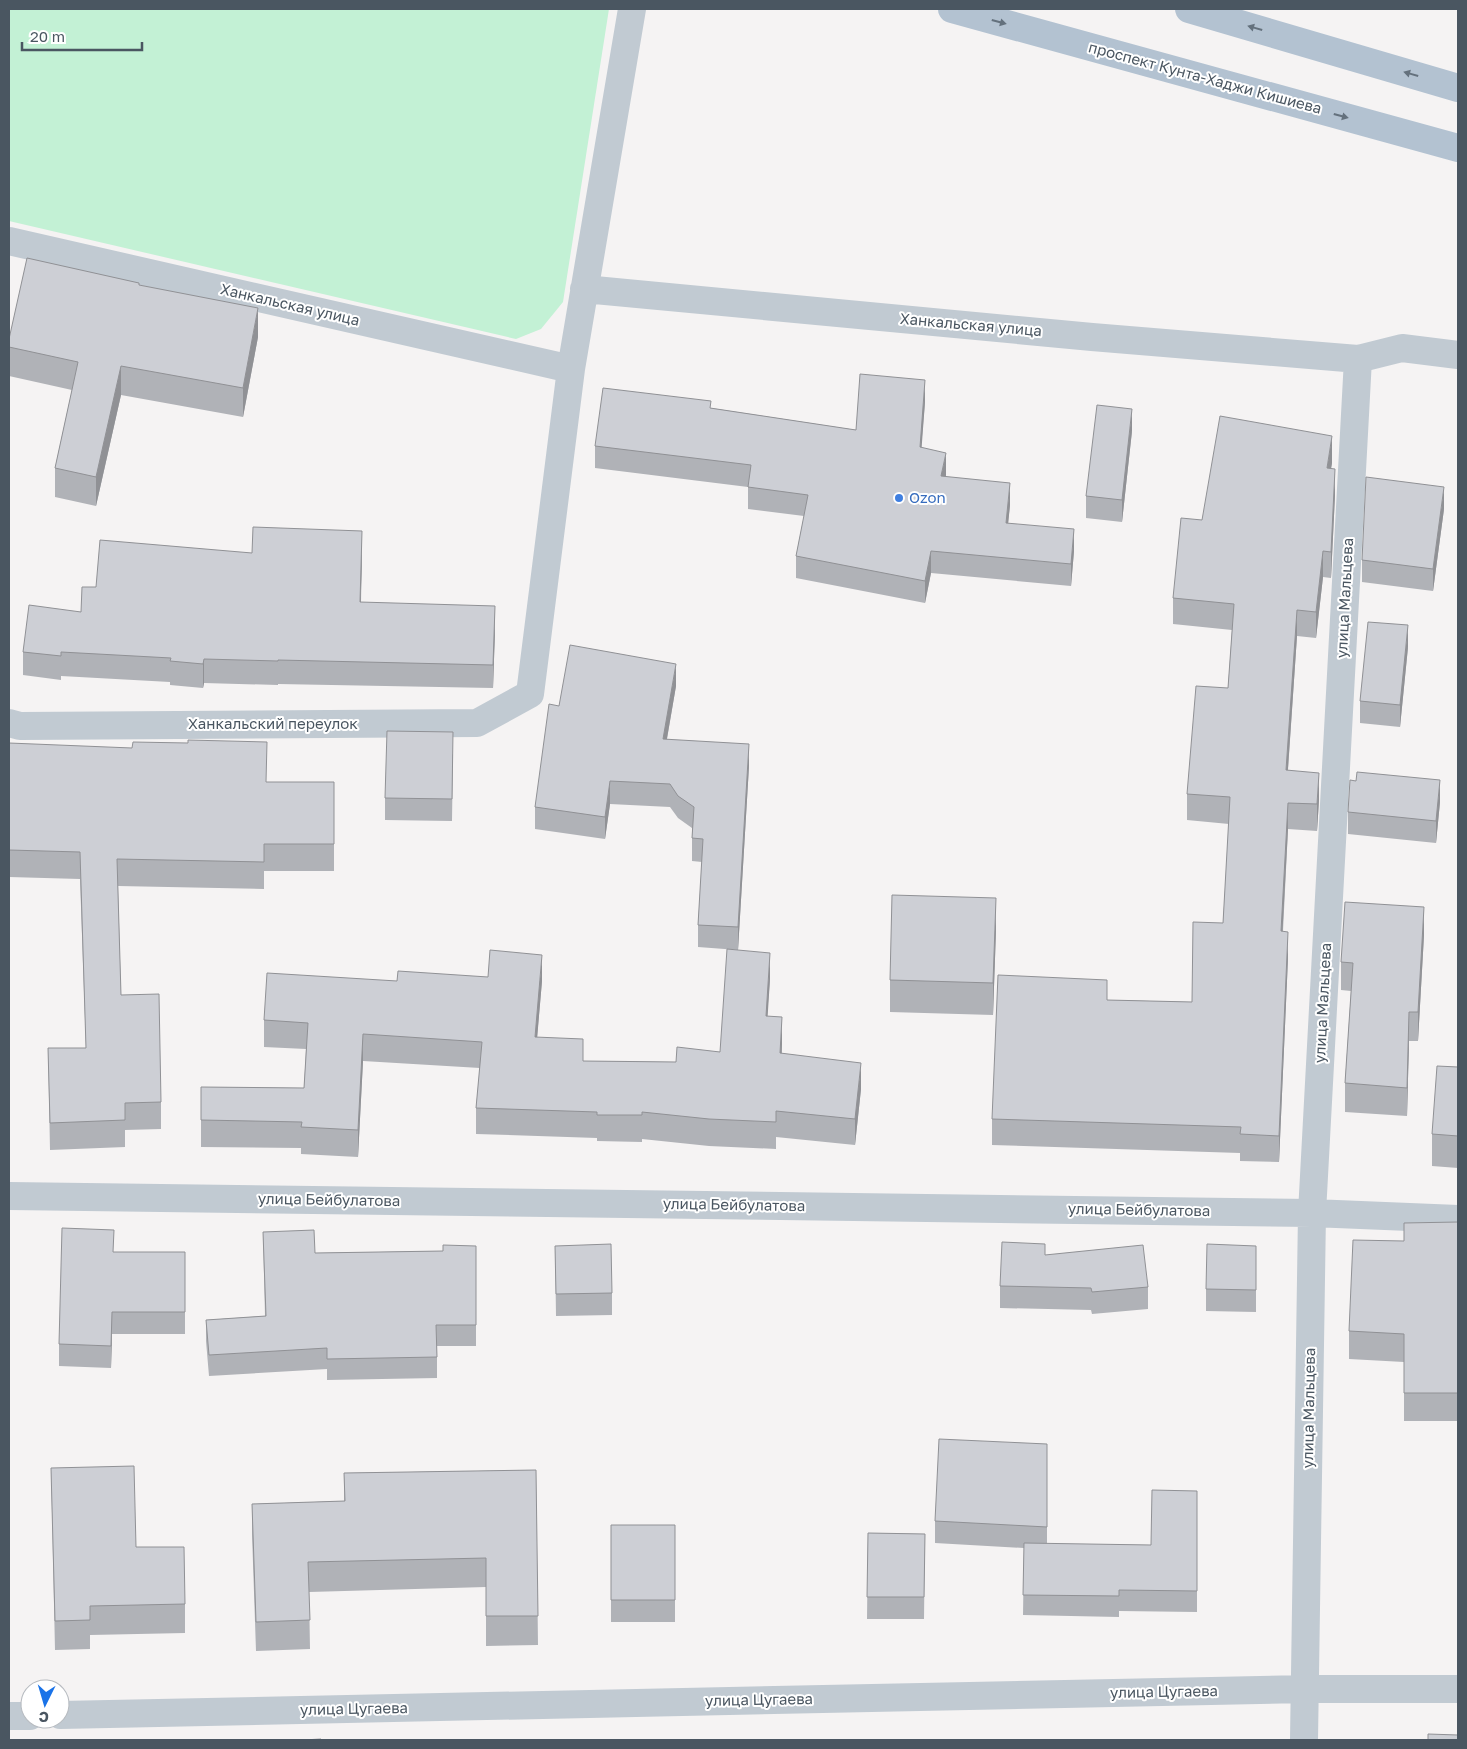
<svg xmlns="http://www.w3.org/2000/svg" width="1467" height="1749" font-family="'Golos Text',sans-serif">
<rect width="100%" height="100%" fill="#f5f3f3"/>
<path fill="#c3f1d5" d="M 9,9 L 609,9 L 563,302 L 541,329 L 516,339 L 9,221 Z"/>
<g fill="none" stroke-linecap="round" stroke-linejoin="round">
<path stroke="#c1cad2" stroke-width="28" d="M 9,241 L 571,369
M 584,289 L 1092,337 L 1358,359
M 9,723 L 20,726 L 477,723 L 530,694 L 571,369 L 632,9
M 9,1196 L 1312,1213 L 1458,1219
M 60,1715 L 1305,1689 L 1458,1689
M 9,1716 L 30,1716
M 1304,1740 L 1312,1213 L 1358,359 L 1402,348 L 1458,355"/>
<path stroke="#b3c2d1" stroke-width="28" d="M 952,9 L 1458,148
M 1189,9 L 1458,88"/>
</g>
<path fill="#b0b2b7" d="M 139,286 L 258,337 L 243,417 L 121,395 L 96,506 L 55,497 L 55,468 L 72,390 L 9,376 L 9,339 Z
M 925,402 L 921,448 L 946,475 L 946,477 L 1010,505 L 1008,523 L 1074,551 L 1071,586 L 931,573 L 925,603 L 796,578 L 796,556 L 804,516 L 748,509 L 748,487 L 595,468 L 595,446 L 711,408 L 856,430 Z
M 1132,431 L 1122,522 L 1086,518 L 1086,496 Z
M 1332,463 L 1331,468 L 1335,495 L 1331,578 L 1323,577 L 1316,638 L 1297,636 L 1288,770 L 1319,800 L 1317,831 L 1288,829 L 1283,931 L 1288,958 L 1279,1162 L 1240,1161 L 1240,1153 L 992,1145 L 992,1119 L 1107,1000 L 1192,1002 L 1223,923 L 1229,824 L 1187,820 L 1187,794 L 1228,688 L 1232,630 L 1173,624 L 1173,598 L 1202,520 Z
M 1444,509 L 1433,591 L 1362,582 L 1362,560 Z
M 252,553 L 362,555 L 361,602 L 495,630 L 493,688 L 278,684 L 278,685 L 204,683 L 203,688 L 170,685 L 170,682 L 61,676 L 61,680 L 23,675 L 23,652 L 81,612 L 96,587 Z
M 1408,647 L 1400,727 L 1360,723 L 1360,701 Z
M 676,686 L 667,739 L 749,766 L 738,950 L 698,947 L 698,925 L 702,862 L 692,861 L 692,828 L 678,818 L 670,807 L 610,804 L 605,839 L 535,829 L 535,807 L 559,706 Z
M 9,743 L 266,782 L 334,782 L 334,871 L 264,871 L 264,889 L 118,886 L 121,995 L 161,1102 L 161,1129 L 125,1130 L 125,1147 L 50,1150 L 48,1048 L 86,1048 L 80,879 L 9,877 Z
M 453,754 L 452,821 L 385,820 L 385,798 Z
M 1440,802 L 1436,843 L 1348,834 L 1348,812 Z
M 996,930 L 993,1015 L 890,1012 L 890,980 Z
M 1424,935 L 1418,1041 L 1409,1041 L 1407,1116 L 1345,1112 L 1345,1083 L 1351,991 L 1341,990 L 1341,962 Z
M 770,979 L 767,1016 L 782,1044 L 782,1054 L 861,1089 L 855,1145 L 776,1137 L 776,1149 L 709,1146 L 642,1139 L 642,1142 L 597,1141 L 597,1138 L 476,1134 L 476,1108 L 480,1068 L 363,1061 L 358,1157 L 301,1154 L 301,1148 L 201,1147 L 201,1087 L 304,1088 L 306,1049 L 264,1047 L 264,1020 L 397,981 L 542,981 L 537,1037 L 583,1061 L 676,1062 L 720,1052 Z
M 1458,1067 L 1458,1168 L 1432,1166 L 1432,1134 Z
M 1458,1222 L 1458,1421 L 1404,1421 L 1404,1362 L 1349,1359 L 1349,1331 L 1404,1241 Z
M 263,1232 L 315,1253 L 443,1251 L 476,1246 L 476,1346 L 437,1346 L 437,1378 L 327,1380 L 327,1369 L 209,1376 L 206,1341 L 206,1320 L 265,1316 Z
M 555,1246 L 612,1293 L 612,1315 L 556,1316 Z
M 114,1252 L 185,1252 L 185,1334 L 112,1334 L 111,1368 L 59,1366 L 59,1344 Z
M 1045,1255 L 1148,1287 L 1148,1309 L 1092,1314 L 1091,1310 L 1000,1308 L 1000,1286 Z
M 1256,1268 L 1256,1312 L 1206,1311 L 1206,1289 Z
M 1047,1444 L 1047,1544 L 1151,1545 L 1197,1491 L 1197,1612 L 1119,1611 L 1119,1617 L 1023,1615 L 1024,1548 L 935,1543 L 935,1521 Z
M 51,1468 L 136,1547 L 185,1604 L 185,1633 L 90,1635 L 90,1649 L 55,1650 Z
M 536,1470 L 538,1645 L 486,1646 L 486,1587 L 309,1592 L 310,1649 L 256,1651 L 252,1534 L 252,1504 L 344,1501 L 344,1473 Z
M 611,1525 L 675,1525 L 675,1622 L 611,1622 Z
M 868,1533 L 925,1534 L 924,1619 L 867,1619 Z"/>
<path fill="#909195" d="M 258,308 L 258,337 L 243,417 L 243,388 Z
M 121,366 L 121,395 L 96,506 L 96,477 Z
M 925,380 L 925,402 L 920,469 L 920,447 Z
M 1132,409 L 1132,431 L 1122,522 L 1122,500 Z
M 1332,436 L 1332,463 L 1327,494 L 1327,468 Z
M 946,453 L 946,475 L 941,498 L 941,476 Z
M 1335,469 L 1335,495 L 1331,578 L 1331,552 Z
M 1010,483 L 1010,505 L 1006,545 L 1006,523 Z
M 1444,487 L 1444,509 L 1433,591 L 1433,569 Z
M 1074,529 L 1074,551 L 1071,586 L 1071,564 Z
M 362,531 L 362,555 L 360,626 L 360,602 Z
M 931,551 L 931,573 L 925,603 L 925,581 Z
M 1323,551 L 1323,577 L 1316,638 L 1316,612 Z
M 495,606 L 495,630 L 493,688 L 493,665 Z
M 1297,610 L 1297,636 L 1286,797 L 1286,770 Z
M 1408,625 L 1408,647 L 1400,727 L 1400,705 Z
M 204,659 L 204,683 L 203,688 L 203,664 Z
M 676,664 L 676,686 L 663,761 L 663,739 Z
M 749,744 L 749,766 L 738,950 L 738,927 Z
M 1319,773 L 1319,800 L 1317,831 L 1317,804 Z
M 1440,780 L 1440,802 L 1436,843 L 1436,821 Z
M 610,781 L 610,804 L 605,839 L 605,817 Z
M 1288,803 L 1288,829 L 1281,958 L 1281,931 Z
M 996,898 L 996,930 L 993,1015 L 993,983 Z
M 1424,907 L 1424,935 L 1418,1041 L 1418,1012 Z
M 1288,932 L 1288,958 L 1279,1162 L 1279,1136 Z
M 770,953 L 770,979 L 766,1042 L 766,1016 Z
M 542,955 L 542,981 L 535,1063 L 535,1037 Z
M 1409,1012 L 1409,1041 L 1407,1116 L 1407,1088 Z
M 782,1017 L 782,1044 L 780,1080 L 780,1053 Z
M 363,1034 L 363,1061 L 358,1157 L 358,1130 Z
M 861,1063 L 861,1089 L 855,1145 L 855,1119 Z
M 112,1312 L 112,1334 L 111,1368 L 111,1346 Z"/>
<path fill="#cdcfd5" stroke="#909195" d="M 27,258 L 139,283 L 139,285 L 258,308 L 243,388 L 121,366 L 96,477 L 55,468 L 78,362 L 9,347 L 9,339 Z
M 860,374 L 925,380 L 920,447 L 946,453 L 941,476 L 1010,483 L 1006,523 L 1074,529 L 1071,564 L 931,551 L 925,581 L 796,556 L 808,495 L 748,487 L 751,465 L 595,446 L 603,388 L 711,401 L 710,408 L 856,430 Z
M 1097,405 L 1132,409 L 1122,500 L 1086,496 Z
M 1220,416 L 1332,436 L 1327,468 L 1335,469 L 1331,552 L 1323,551 L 1316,612 L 1297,610 L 1286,770 L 1319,773 L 1317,804 L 1288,803 L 1281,931 L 1288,932 L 1279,1136 L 1240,1134 L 1241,1127 L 992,1119 L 998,975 L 1107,980 L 1107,1000 L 1192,1002 L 1193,922 L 1223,923 L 1230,797 L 1187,794 L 1196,686 L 1228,688 L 1234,604 L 1173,598 L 1181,518 L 1202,520 Z
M 1366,477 L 1444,487 L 1433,569 L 1362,560 Z
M 253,527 L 362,531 L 360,602 L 495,606 L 493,665 L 278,660 L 278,661 L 204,659 L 203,664 L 170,661 L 171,658 L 61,652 L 61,656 L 23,652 L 29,605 L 81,612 L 82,587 L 96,587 L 100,540 L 252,553 Z
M 1368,622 L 1408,625 L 1400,705 L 1360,701 Z
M 570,645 L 676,664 L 663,739 L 749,744 L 738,927 L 698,925 L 703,839 L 692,838 L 694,807 L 678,796 L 670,784 L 610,781 L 605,817 L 535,807 L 549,704 L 559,706 Z
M 387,731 L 453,732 L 452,799 L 385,798 Z
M 188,740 L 267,742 L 266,782 L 334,782 L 334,844 L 264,844 L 264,862 L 117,859 L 121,995 L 159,994 L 161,1102 L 125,1103 L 125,1120 L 50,1123 L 48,1048 L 86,1048 L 80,852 L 9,850 L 9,743 L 132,748 L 133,742 L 188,743 Z
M 1357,772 L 1440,780 L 1436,821 L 1348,812 L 1350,780 L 1356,781 Z
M 892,895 L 996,898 L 993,983 L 890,980 Z
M 1345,902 L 1424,907 L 1418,1012 L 1409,1012 L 1407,1088 L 1345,1083 L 1353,963 L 1341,962 Z
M 727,949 L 770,953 L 766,1016 L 782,1017 L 780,1053 L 861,1063 L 855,1119 L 776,1111 L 776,1122 L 709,1119 L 642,1112 L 642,1115 L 597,1115 L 597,1112 L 476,1108 L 482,1042 L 363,1034 L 358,1130 L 301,1127 L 302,1122 L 201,1120 L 201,1087 L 304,1088 L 308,1023 L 264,1020 L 267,973 L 397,981 L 398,971 L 488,977 L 490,950 L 542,955 L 535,1037 L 583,1039 L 583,1061 L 676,1062 L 677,1047 L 720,1052 Z
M 1437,1066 L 1458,1067 L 1458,1136 L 1432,1134 Z
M 1458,1222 L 1458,1393 L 1404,1393 L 1404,1334 L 1349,1331 L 1353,1240 L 1404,1241 L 1404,1223 Z
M 62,1228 L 114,1230 L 113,1252 L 185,1252 L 185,1312 L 112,1312 L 111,1346 L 59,1344 Z
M 314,1230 L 315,1253 L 443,1251 L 443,1245 L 476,1246 L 476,1325 L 436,1325 L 437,1357 L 327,1359 L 327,1348 L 209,1355 L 206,1320 L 266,1316 L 263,1232 Z
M 1002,1242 L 1045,1244 L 1045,1255 L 1143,1245 L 1148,1287 L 1092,1292 L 1091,1288 L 1000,1286 Z
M 611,1244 L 612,1293 L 556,1294 L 555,1246 Z
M 1207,1244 L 1256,1246 L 1256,1290 L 1206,1289 Z
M 939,1439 L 1047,1444 L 1047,1527 L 935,1521 Z
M 134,1466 L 136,1547 L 184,1547 L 185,1604 L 90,1606 L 90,1620 L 55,1621 L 51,1468 Z
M 536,1470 L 538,1616 L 486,1616 L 486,1558 L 308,1562 L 310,1620 L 256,1622 L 252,1504 L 345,1501 L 344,1473 Z
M 1152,1490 L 1197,1491 L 1197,1591 L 1119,1590 L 1119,1596 L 1023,1595 L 1024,1543 L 1151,1545 Z
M 611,1525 L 675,1525 L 675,1600 L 611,1600 Z
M 868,1533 L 925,1534 L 924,1597 L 867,1597 Z
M 1428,1734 L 1458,1735 L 1458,1740 L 1428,1740 Z
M 321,1739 L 321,1740 L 303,1740 Z"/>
<defs><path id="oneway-solid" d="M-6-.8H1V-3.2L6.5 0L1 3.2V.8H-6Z" transform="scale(1.25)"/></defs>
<g fill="#64717d">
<use href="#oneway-solid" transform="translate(999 22) rotate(15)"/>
<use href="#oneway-solid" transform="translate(1255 28) rotate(-164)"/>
<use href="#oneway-solid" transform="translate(1411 74) rotate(-164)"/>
<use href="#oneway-solid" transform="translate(1341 116) rotate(15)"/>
</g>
<circle fill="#3f7fe0" stroke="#fff" stroke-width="2" cx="899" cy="498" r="5"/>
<g text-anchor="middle" stroke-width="4" stroke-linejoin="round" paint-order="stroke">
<g font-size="15" fill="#4a5661" stroke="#fff">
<text transform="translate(1205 78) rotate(15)" y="5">проспект Кунта-Хаджи Кишиева</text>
<text transform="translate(290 305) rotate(13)" y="5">Ханкальская улица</text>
<text transform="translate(971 325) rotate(5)" y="5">Ханкальская улица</text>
<text transform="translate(1345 598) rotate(-87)" y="5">улица Мальцева</text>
<text x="273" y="729">Ханкальский переулок</text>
<text transform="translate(1323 1003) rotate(-87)" y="5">улица Мальцева</text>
<text transform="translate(329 1200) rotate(1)" y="5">улица Бейбулатова</text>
<text transform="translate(734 1205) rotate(1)" y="5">улица Бейбулатова</text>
<text transform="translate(1139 1210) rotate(1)" y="5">улица Бейбулатова</text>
<text transform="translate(1309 1408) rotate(-89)" y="5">улица Мальцева</text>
<text transform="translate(1164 1692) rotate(-1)" y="5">улица Цугаева</text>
<text transform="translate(759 1700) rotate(-1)" y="5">улица Цугаева</text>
<text transform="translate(354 1709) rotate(-1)" y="5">улица Цугаева</text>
</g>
<g font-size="15" fill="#366cbe" stroke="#fff" text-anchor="start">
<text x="909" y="503">Ozon</text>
</g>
</g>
<rect width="1467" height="1749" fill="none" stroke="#4a5661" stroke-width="20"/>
<g transform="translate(45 1704) rotate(185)"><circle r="24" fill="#ffffff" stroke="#b7bbc0"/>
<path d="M0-4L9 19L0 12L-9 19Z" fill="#1a73e8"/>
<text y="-8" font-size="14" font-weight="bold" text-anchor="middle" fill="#4a5661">С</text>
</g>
<path d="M22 42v8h120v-8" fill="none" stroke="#4a5661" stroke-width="2.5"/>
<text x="30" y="42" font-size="15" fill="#4a5661" stroke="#ffffff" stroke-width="4" paint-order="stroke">20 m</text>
</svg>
